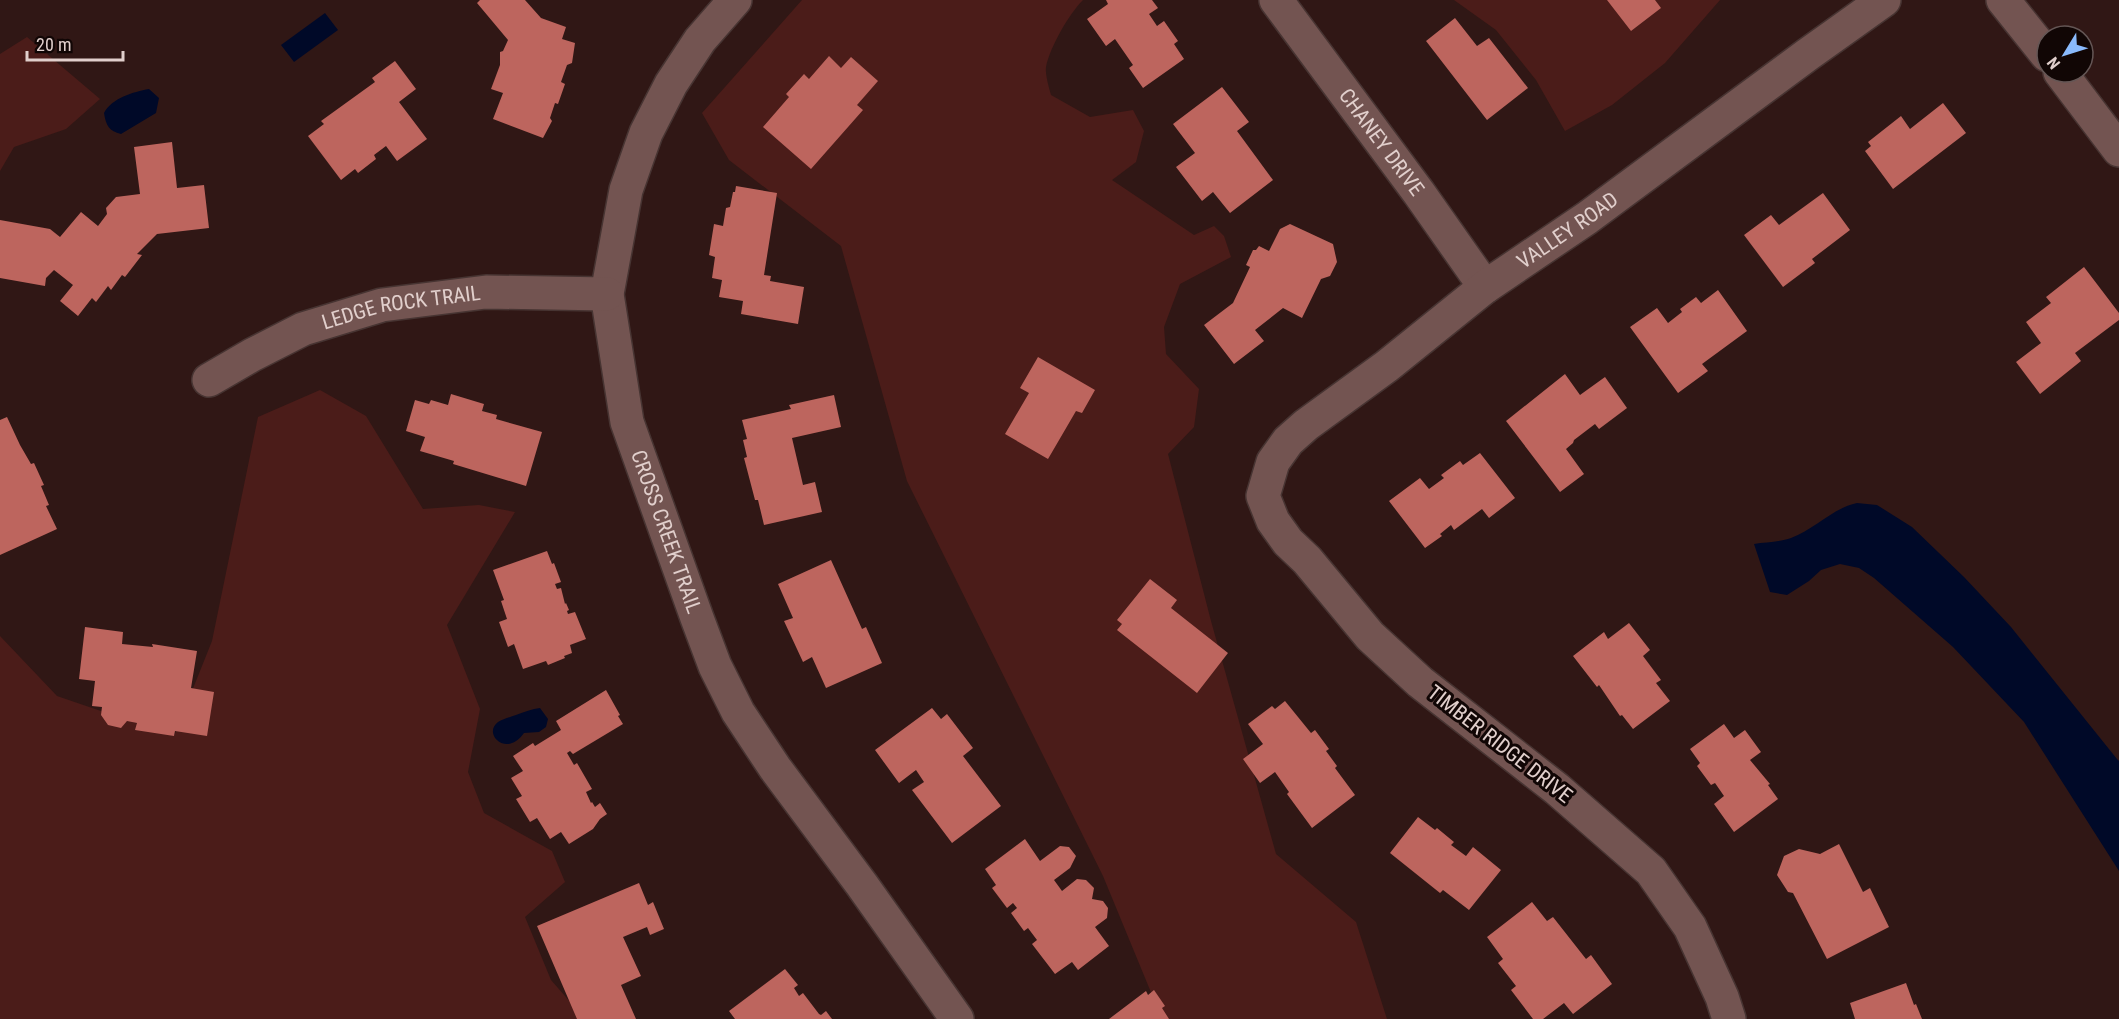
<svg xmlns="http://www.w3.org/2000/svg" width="2119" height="1019" font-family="'Roboto Condensed',sans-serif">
<rect width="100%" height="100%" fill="#301715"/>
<path fill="#4b1c19" d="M 802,0 L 1083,0 C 1069,14 1050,47 1046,67 C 1045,75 1049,87 1051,95 L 1090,117 L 1133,110 L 1144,131 L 1136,162 L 1112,180 L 1194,235 L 1214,226 L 1224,236 L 1231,257 L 1180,284 L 1164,327 L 1166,354 L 1199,389 L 1194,427 L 1168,454 L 1211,621 L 1276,854 L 1356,922 L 1387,1019 L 1162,1019 L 1103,876 L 907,481 L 841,246 L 729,160 L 702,113 Z
M 1454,0 L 1720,0 L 1665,63 L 1612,105 L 1565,131 L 1536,80 L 1496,30 Z
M 27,37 L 100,99 L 66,129 L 14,147 L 0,171 L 0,54 Z
M 320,390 L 366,416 L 423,509 L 479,505 L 515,512 L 447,625 L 480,709 L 468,772 L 484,813 L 552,851 L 565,882 L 525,917 L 551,980 L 585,1019 L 0,1019 L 0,636 L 57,696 L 174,736 L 212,641 L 258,417 Z"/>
<path fill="#000928" d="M 325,13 L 338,30 L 294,62 L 281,45 Z
M 149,89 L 159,98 L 156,113 L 121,134 C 109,131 106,126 104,113 C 112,98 133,92 149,89 Z
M 1857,503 L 1877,505 L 1912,527 L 1964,577 L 2011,627 L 2117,759 L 2119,761 L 2119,871 L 2024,722 L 1953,647 L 1874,578 L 1859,568 L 1840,564 L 1821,570 L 1809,581 L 1787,595 L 1770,592 L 1754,544 C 1766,542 1780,542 1791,538 C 1815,529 1833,508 1857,503 Z
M 540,708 L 548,719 L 546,727 L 539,732 L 524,733 C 507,758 482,734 498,722 C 503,719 510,717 516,715 C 524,712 532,709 540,708 Z"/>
<path fill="#bd655e" d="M 480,0 L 525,0 L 541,18 L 566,27 L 562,39 L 575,43 L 572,63 L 567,65 L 561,82 L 565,84 L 558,104 L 555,103 L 550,118 L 552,121 L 543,138 L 493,119 L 503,93 L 491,89 L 500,65 L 500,52 L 503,51 L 508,40 L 477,3 Z
M 1106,0 L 1152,0 L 1158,8 L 1149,14 L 1157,26 L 1164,21 L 1178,41 L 1174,44 L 1184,59 L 1143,88 L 1129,68 L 1133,65 L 1115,39 L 1106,46 L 1087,19 L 1108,4 Z
M 1607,0 L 1655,0 L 1661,8 L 1631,31 Z
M 1455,18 L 1477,46 L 1489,38 L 1528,88 L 1487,120 L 1426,41 Z
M 829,56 L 841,68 L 851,57 L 878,81 L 857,105 L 863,110 L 811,169 L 763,127 L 789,97 L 786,94 L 804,74 L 809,79 Z
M 395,61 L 416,89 L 399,102 L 427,139 L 397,161 L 386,146 L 374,155 L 376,159 L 358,173 L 355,169 L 341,180 L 308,136 L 324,124 L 321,121 L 375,82 L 372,78 Z
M 1222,87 L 1249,122 L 1237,131 L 1273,180 L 1230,213 L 1213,192 L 1202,201 L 1176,167 L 1195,153 L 1173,124 Z
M 1943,103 L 1966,133 L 1893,189 L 1865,151 L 1871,146 L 1868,142 L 1901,116 L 1910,129 Z
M 172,142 L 177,188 L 204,185 L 209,228 L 157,234 L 137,254 L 142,255 L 125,277 L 122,275 L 111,290 L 108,286 L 96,302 L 92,298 L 78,316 L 60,301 L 73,285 L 54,270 L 46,278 L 45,286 L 0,278 L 0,220 L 50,229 L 60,237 L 81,212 L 98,226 L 107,214 L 106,208 L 116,197 L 140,194 L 134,147 Z
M 736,186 L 777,193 L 764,275 L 771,276 L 770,281 L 804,287 L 798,324 L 741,314 L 743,301 L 719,297 L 722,280 L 712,278 L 715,257 L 709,255 L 714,224 L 723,226 L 726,208 L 730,207 L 733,192 L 735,192 Z
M 1823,193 L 1850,230 L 1812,259 L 1815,263 L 1783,287 L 1744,235 L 1771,215 L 1779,225 Z
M 1290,224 L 1333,244 L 1337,262 L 1330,276 L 1321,279 L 1302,318 L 1283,308 L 1255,330 L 1264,341 L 1234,364 L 1204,325 L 1233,303 L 1250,267 L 1246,265 L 1253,250 L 1256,250 L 1259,246 L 1269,251 L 1280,229 Z
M 2084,267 L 2119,313 L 2119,320 L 2075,353 L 2081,361 L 2040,394 L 2016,362 L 2041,343 L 2026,322 L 2051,303 L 2046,297 Z
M 1718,290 L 1747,331 L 1702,364 L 1708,371 L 1678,393 L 1630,327 L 1657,308 L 1668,323 L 1682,312 L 1680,309 L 1696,297 L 1701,303 Z
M 1038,357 L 1095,390 L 1082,413 L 1076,411 L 1048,459 L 1005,434 L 1029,393 L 1020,388 Z
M 1565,374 L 1580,395 L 1605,377 L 1627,408 L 1599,429 L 1595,424 L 1574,440 L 1573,443 L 1566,449 L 1584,474 L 1560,492 L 1506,421 Z
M 451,394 L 484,404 L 482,411 L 497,415 L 496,419 L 542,432 L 526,486 L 453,464 L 454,461 L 420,451 L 425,437 L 406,431 L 415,400 L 429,404 L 431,400 L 448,405 Z
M 834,395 L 841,427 L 792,438 L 803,485 L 815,482 L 822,512 L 764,525 L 758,500 L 755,500 L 744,458 L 747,457 L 743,440 L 747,439 L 742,420 L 791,409 L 789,405 Z
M 7,417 L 20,445 L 31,464 L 34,463 L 44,485 L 41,486 L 49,505 L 46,506 L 57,529 L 0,555 L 0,420 Z
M 1480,453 L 1515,498 L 1489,518 L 1482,509 L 1454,530 L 1451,525 L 1440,534 L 1442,536 L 1425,548 L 1389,501 L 1420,478 L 1429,489 L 1444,478 L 1441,475 L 1460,461 L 1463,465 Z
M 547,551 L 552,564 L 554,563 L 561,582 L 555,584 L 557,589 L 561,588 L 565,604 L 566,603 L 569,610 L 567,611 L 568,614 L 575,612 L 586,639 L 570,645 L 572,653 L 564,656 L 565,658 L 548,665 L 546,661 L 523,669 L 514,644 L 508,647 L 499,622 L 507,619 L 501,601 L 504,600 L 493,570 Z
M 831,560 L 862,629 L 866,627 L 882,663 L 826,688 L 812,657 L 803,662 L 784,621 L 793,618 L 778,584 Z
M 1150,579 L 1177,600 L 1171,608 L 1228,653 L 1197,693 L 1117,630 L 1122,624 L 1117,620 Z
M 1629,623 L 1650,650 L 1643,656 L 1661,680 L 1656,683 L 1670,701 L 1633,729 L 1622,715 L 1620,716 L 1599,685 L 1597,687 L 1573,656 L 1604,632 L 1608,639 Z
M 85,627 L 123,632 L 122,644 L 153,647 L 152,644 L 197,651 L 191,688 L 214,692 L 207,736 L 175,731 L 174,736 L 135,730 L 137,723 L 127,721 L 121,728 L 108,725 L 101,715 L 102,707 L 92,706 L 95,681 L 79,679 Z
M 606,690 L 620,715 L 618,716 L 623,724 L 573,754 L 570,751 L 567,753 L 574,765 L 577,763 L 592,789 L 586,792 L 591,803 L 592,802 L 595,807 L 600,803 L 607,814 L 600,819 L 593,829 L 569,844 L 561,832 L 550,839 L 537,818 L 530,822 L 516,799 L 522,796 L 511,778 L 523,771 L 513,756 L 533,743 L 535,746 L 561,730 L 556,721 Z
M 1285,701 L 1311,733 L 1315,730 L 1329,749 L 1326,751 L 1337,766 L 1335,768 L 1355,795 L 1312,828 L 1287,794 L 1289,792 L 1275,772 L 1260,783 L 1243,759 L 1263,744 L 1248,724 L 1272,706 L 1275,709 Z
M 932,708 L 941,719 L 947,714 L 973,748 L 963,756 L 1001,806 L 952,843 L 912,790 L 924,782 L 916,770 L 899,783 L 875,750 Z
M 1724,724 L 1734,738 L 1745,730 L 1761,752 L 1750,760 L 1770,784 L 1768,785 L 1778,799 L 1734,832 L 1714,804 L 1724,796 L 1715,783 L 1711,785 L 1697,766 L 1700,763 L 1690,749 Z
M 1418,817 L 1435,830 L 1437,828 L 1454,842 L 1451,845 L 1466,856 L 1473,847 L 1501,870 L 1469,910 L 1443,890 L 1440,893 L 1390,853 Z
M 1025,839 L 1040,861 L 1060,846 L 1069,847 L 1076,856 L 1070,868 L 1054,880 L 1062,891 L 1077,879 L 1086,880 L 1094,888 L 1092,899 L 1103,901 L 1108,908 L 1107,918 L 1095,927 L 1109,946 L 1078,970 L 1072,962 L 1055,974 L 1032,944 L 1037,940 L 1028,928 L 1024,931 L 1011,913 L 1017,908 L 1013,903 L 1007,908 L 992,888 L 996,885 L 985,869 Z
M 1839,844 L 1863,892 L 1870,888 L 1889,927 L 1827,959 L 1793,893 L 1788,892 L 1777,875 L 1784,856 L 1799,849 L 1820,854 Z
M 639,883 L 648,905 L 653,902 L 664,929 L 650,935 L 647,927 L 623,937 L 641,976 L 621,985 L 636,1019 L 577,1019 L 537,926 Z
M 1532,902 L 1547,921 L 1553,917 L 1586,959 L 1591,955 L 1612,984 L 1573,1014 L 1564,1003 L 1543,1019 L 1533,1019 L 1511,990 L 1516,986 L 1498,963 L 1503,959 L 1487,937 Z
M 785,969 L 798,985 L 794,988 L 799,996 L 803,993 L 819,1014 L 821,1015 L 826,1011 L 832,1019 L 735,1019 L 729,1011 Z
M 1906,983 L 1914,1005 L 1916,1004 L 1922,1019 L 1855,1019 L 1850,1003 Z
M 1154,990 L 1165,1006 L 1162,1008 L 1169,1019 L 1109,1019 L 1146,991 L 1148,995 Z"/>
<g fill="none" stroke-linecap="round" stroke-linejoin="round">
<defs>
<g id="street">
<path id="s1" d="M 735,0 L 700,40 L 671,84 L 646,133 L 626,190 L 607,294 L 627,422 L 697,618 L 715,666 L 738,712 L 775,768 L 862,885 L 957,1019"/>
<path id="s2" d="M 1276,0 L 1419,193 L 1485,287"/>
<path d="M 2003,0 L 2047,55"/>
<path d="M 2060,72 L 2119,150"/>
<path id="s3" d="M 209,380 L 252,355 L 303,329 L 382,305 L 486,292 L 607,294"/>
<path id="s4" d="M 1729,1019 L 1722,997 L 1690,927 L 1651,871 L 1557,789 L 1420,682 L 1370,636 L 1307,560 L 1288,542 L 1273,521 L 1263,496 L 1273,462 L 1288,441 L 1306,425 L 1387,366 L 1485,287 L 1587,218 L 1807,55 L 1884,0"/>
</g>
</defs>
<use href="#street" stroke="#473432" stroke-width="36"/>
<use href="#street" stroke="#735451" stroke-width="33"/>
</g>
<g text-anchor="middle" stroke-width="6" stroke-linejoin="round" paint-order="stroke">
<g font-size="21" fill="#e1cfcc" stroke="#110605">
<text dy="7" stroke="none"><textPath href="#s2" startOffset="177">CHANEY DRIVE</textPath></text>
<text dy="7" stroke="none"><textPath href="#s4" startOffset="1124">VALLEY ROAD</textPath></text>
<text dy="7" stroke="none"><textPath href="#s3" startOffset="208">LEDGE ROCK TRAIL</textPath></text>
<text dy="7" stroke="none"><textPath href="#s1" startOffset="573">CROSS CREEK TRAIL</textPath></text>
<text transform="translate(1500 744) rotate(38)" y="7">TIMBER RIDGE DRIVE</text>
</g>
</g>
<g transform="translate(2065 54) rotate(232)"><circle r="28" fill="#110605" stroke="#645655" stroke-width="1.5"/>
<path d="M0-4.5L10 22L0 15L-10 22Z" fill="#8abafc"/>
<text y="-9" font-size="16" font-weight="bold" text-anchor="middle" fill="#e1cfcc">N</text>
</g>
<path d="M27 51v9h96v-9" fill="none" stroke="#e1cfcc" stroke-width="3"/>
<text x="36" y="51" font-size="18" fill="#e1cfcc" stroke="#110605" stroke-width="4.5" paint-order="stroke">20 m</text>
</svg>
